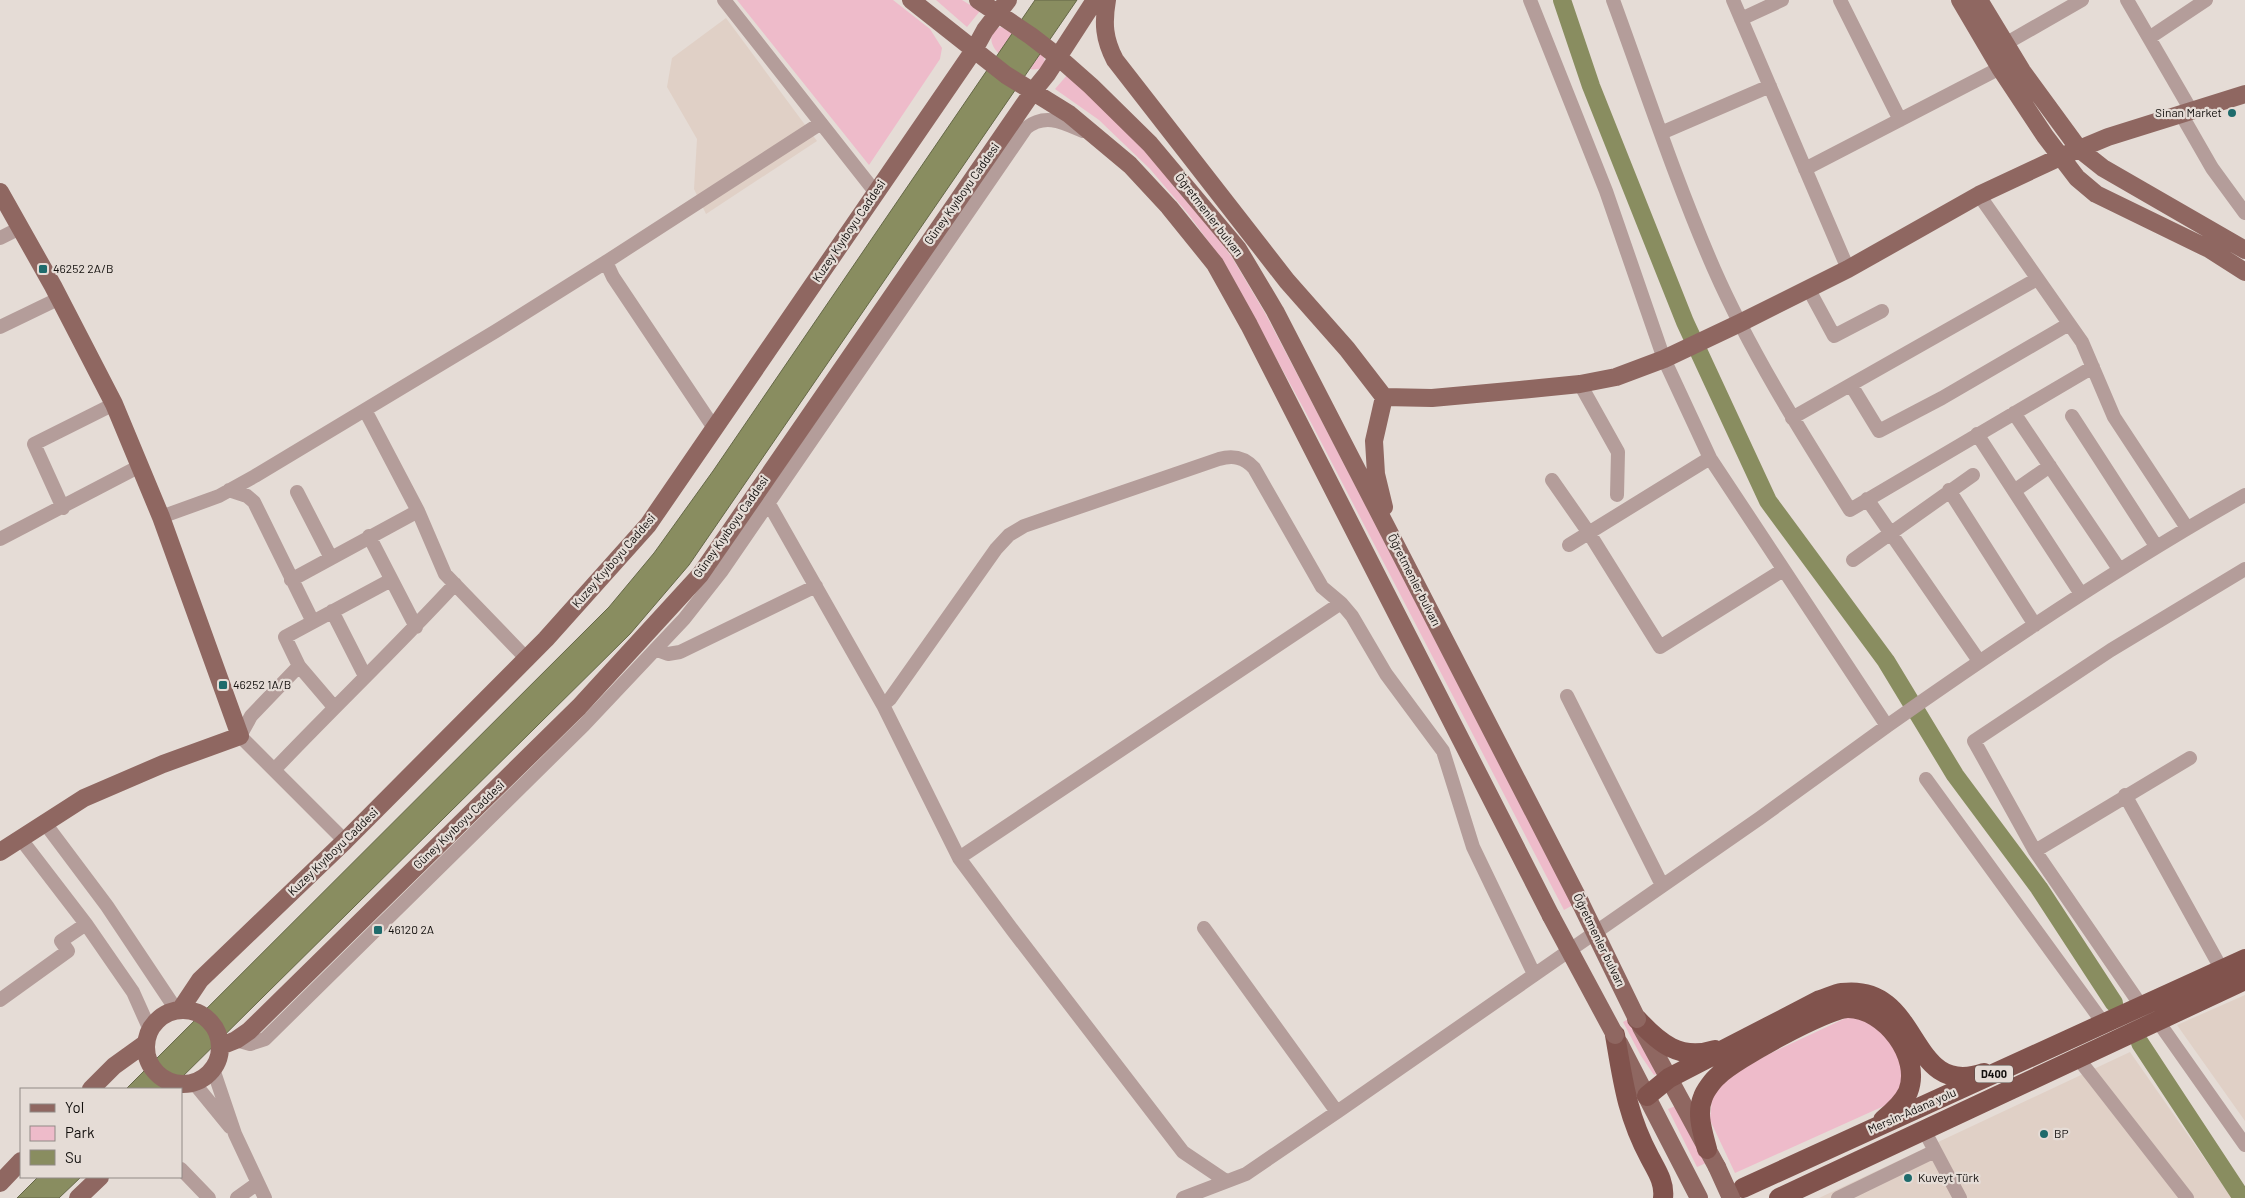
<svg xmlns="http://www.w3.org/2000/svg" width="2245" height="1198" font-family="Barlow,sans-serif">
<rect width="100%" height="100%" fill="#e5dcd6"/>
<path fill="#e0d0c6" d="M 726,18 L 817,141 L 706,214 L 694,189 L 697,139 L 667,87 L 672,58 Z
M 2245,995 L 2245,1121 L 2177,1025 Z
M 2130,1052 L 2232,1198 L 1819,1198 Z"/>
<path fill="#eebbca" d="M 737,0 L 893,0 L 930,29 L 942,48 L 940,59 L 869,165 Z
M 936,0 L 962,0 L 980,11 L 967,27 Z
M 1000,27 L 1010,29 L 1043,54 L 1045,62 L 1042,68 C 1019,77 972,42 1000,27 Z
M 1068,74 L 1158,162 L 1198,210 L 1233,259 L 1265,313 L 1315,408 L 1573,905 L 1564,910 L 1305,411 L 1224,263 L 1189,215 L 1150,169 L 1099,120 L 1055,89 Z
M 1632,1017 L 1661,1072 L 1654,1075 L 1641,1056 L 1623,1022 Z
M 1848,1017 C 1855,1018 1862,1019 1868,1022 C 1891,1032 1900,1058 1906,1080 L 1895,1101 L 1735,1173 L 1710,1120 L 1712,1098 L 1726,1078 L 1767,1055 Z
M 1678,1105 L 1706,1163 L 1697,1167 L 1668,1109 Z"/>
<path fill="#898d60" stroke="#656747" d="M 1035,0 L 1077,0 L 689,565 L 630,634 L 170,1089 L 126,1089 L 609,607 L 654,553 L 713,471 Z
M 38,1177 L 81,1177 L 59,1198 L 17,1198 Z"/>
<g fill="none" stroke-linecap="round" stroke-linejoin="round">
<path stroke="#898d60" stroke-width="18" d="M 1562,0 L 1591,86 L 1685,322 L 1768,501 L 1886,661 L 1955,775 L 2039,888 L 2114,1003
M 2140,1043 L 2242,1198"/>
<path stroke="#b49d9a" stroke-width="14" d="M 724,0 L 876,193
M 1530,0 L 1606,191 L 1664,359 L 1710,458 L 1887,726 C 2003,644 2121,565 2245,495
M 1613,0 C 1646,90 1676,182 1714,269 C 1751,353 1801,432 1850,510 L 2093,367
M 1733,0 L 1848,269
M 1840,0 L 1900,120
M 2127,0 L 2192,112
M 1741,19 L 1782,0
M 2149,38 L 2206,0
M 2005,44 L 2082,0
M 2181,114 L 2212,168 L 2245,213
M 1661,133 L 1770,86
M 1805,169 L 2000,68
M 1979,195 L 2082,342 L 2114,417 L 2187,528
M 0,238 L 20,228
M 1808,288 L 1834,336 L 1882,311
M 0,327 L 58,299
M 1580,384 L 1618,452 L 1617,495
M 1851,385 L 1879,431 L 1942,398 L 2069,324
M 365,410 L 418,511 L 445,574 L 526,658
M 2014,413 L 2119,569
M 2072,416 L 2156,546
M 1792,418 L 2037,279
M 714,428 L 613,277 L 606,262 L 821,123
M 1977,434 L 2081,594
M 1552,480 L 1589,533 L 1660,647 L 1783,570
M 229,490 L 247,496 L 254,502 L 313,622
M 1949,490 L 2035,625
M 2014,491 L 2050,466
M 297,492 L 331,558
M 765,497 L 883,705 L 959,858 L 1014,932 L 1183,1152 L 1226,1181
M 1867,499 L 1979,661
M 63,508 L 34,444 L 114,404
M 161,517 L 219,496 L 255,476 L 496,331 L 606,262
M 369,536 L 416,627
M 0,539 L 140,466
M 1569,545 L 1710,458
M 1853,560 L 1973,475
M 291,580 L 418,511
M 332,611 L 365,676
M 657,650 L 668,654 L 680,652 L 816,586
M 299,666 L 251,716 L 240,736 L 345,841
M 1567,696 L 1662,885
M 883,705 L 890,699 L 996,549 L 1009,535 L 1024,526 L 1219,459 C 1233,455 1244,457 1254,468 L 1322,587 L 1341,603 L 1352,616 L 1386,674 L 1443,751 L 1473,847 L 1534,974
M 334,707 L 299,666 L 285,637 L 391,580
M 274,770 C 333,708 396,648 455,584
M 1926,779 L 2104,1024
M 2125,795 L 2222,970
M 44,822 L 107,906 L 177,1011
M 20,838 L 86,924 L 133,992 L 150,1030
M 2035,851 L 2190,758
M 959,858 L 1341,603
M 1204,928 L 1337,1112 L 1760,818 L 1887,726
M 0,1000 L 68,951 L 61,941 L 86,924
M 2142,1007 L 2035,851 L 1974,741 L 2111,650 L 2245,569
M 2157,1020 L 2245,1145
M 236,1040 L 250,1044 L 265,1039 L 584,725 L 684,619 L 721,572 L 1026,128 C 1045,113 1062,122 1083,131
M 2077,1057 L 2187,1198
M 213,1069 L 235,1134 L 265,1198
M 194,1083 L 230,1127
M 1924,1130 L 1960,1198
M 181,1169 L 209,1198
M 237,1198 L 258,1183
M 1183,1198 L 1246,1174 L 1337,1112
M 1838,1198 L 1935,1151"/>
<path stroke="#8f6761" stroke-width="18" d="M 911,0 L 1006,75 L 1069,114 L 1130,165 L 1169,207 L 1215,264 L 1249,325 L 1551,916
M 978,0 L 1031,36 L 1057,56 L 1091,86 L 1150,144 L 1238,249 L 1275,311 L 1580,902
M 1107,0 C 1103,23 1104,39 1115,60 L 1287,281 L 1347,349 L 1384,397 L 1374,441 L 1376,474 L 1384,507
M 1960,0 L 2000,68 L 2045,136 L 2077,178 L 2096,194 L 2209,249 L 2245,272
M 1979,0 L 2022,71 L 2079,149 L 2103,168 L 2245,250
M 0,192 L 53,286 L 114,404 L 161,517 L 240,736 L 163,764 L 84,798 L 0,852
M 1384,397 L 1432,398 L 1520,390 L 1580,384 L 1616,377 L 1664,359 L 1740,323 L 1848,269 L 1979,195 L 2060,157 L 2108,137 L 2245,94
M146 1047a37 37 0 1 1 74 0a37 37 0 1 1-74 0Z
M 180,1010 L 200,980 L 345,841 L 546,639 L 648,525 L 974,50 L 985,30 L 1008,0
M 1641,1027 L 1717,1167
M 1619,1043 L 1699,1198
M 221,1046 L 236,1040 L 249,1031 L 579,707 L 700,575 L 1034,90 L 1047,74 L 1095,0
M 91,1089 L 114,1066 L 146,1043
M 0,1183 L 21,1161
M 78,1198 L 100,1177"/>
<path stroke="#81534d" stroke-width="20" d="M 1637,1019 C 1659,1043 1680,1061 1715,1050
M 1615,1035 C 1623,1082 1627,1115 1650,1158 C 1657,1171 1665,1183 1663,1198
M 1647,1096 L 1669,1078 L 1820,1000 C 1827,998 1835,994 1842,993 C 1923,983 1906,1100 1984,1073
M 1707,1149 C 1703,1133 1696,1114 1703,1097 C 1705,1091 1713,1080 1718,1076 C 1733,1060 1828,1008 1848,1008 C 1885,1008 1922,1057 1908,1092 C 1903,1103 1893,1112 1883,1120
M 1743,1188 L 2245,959
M 1779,1198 L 2245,980"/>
<path stroke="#8f6761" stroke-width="18" d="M 1580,902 L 1637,1019
M 1551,916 L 1615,1035
M 1717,1167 L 1731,1198"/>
</g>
<g fill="#1e6b6c" stroke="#e5dcd6" stroke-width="2">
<circle cx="2232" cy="113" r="5"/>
<rect x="38" y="264" width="10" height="10" rx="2.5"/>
<rect x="218" y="680" width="10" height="10" rx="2.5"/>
<rect x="373" y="925" width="10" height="10" rx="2.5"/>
<circle cx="2044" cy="1134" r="5"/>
<circle cx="1908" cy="1178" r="5"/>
</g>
<g text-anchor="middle" stroke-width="4.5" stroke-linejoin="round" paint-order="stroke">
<rect fill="#e5dcd6" stroke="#514c49" stroke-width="1" x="1975" y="1065.5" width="38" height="17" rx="4"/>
<g font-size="11" font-weight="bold" fill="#120f0d">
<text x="1994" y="1078">D400</text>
</g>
<g font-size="12" fill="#120f0d" stroke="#e5dcd6" text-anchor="start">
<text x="2222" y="117" text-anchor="end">Sinan Market</text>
<text x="53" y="273">46252 2A/B</text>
<text x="233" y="689">46252 1A/B</text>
<text x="388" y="934">46120 2A</text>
<text x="2054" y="1138">BP</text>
<text x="1918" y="1182">Kuveyt Türk</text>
</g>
<g font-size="12" fill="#120f0d" stroke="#e5dcd6">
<text transform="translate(962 194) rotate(-55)" y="4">Güney Kıyıboyu Caddesi</text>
<text transform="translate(1209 215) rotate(52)" y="4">Öğretmenler bulvarı</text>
<text transform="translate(849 231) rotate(-56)" y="4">Kuzey Kıyıboyu Caddesi</text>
<text transform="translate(731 527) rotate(-55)" y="4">Güney Kıyıboyu Caddesi</text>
<text transform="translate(614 561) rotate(-49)" y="4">Kuzey Kıyıboyu Caddesi</text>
<text transform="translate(1414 580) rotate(63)" y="4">Öğretmenler bulvarı</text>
<text transform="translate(459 825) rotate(-44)" y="4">Güney Kıyıboyu Caddesi</text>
<text transform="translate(333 852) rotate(-44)" y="4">Kuzey Kıyıboyu Caddesi</text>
<text transform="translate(1599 940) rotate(64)" y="4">Öğretmenler bulvarı</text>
<text transform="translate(1912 1111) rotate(-24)" y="4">Mersin-Adana yolu</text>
</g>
</g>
<rect x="20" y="1088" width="162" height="90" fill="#e5dcd6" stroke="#918a86"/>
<rect x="30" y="1104" width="25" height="8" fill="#8f6761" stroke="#918a86"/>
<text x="65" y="1113" font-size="15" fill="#120f0d">Yol</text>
<rect x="30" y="1126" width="25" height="15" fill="#eebbca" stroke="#918a86"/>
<text x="65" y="1138" font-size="15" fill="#120f0d">Park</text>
<rect x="30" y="1150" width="25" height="15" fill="#898d60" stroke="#918a86"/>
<text x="65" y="1163" font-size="15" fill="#120f0d">Su</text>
</svg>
